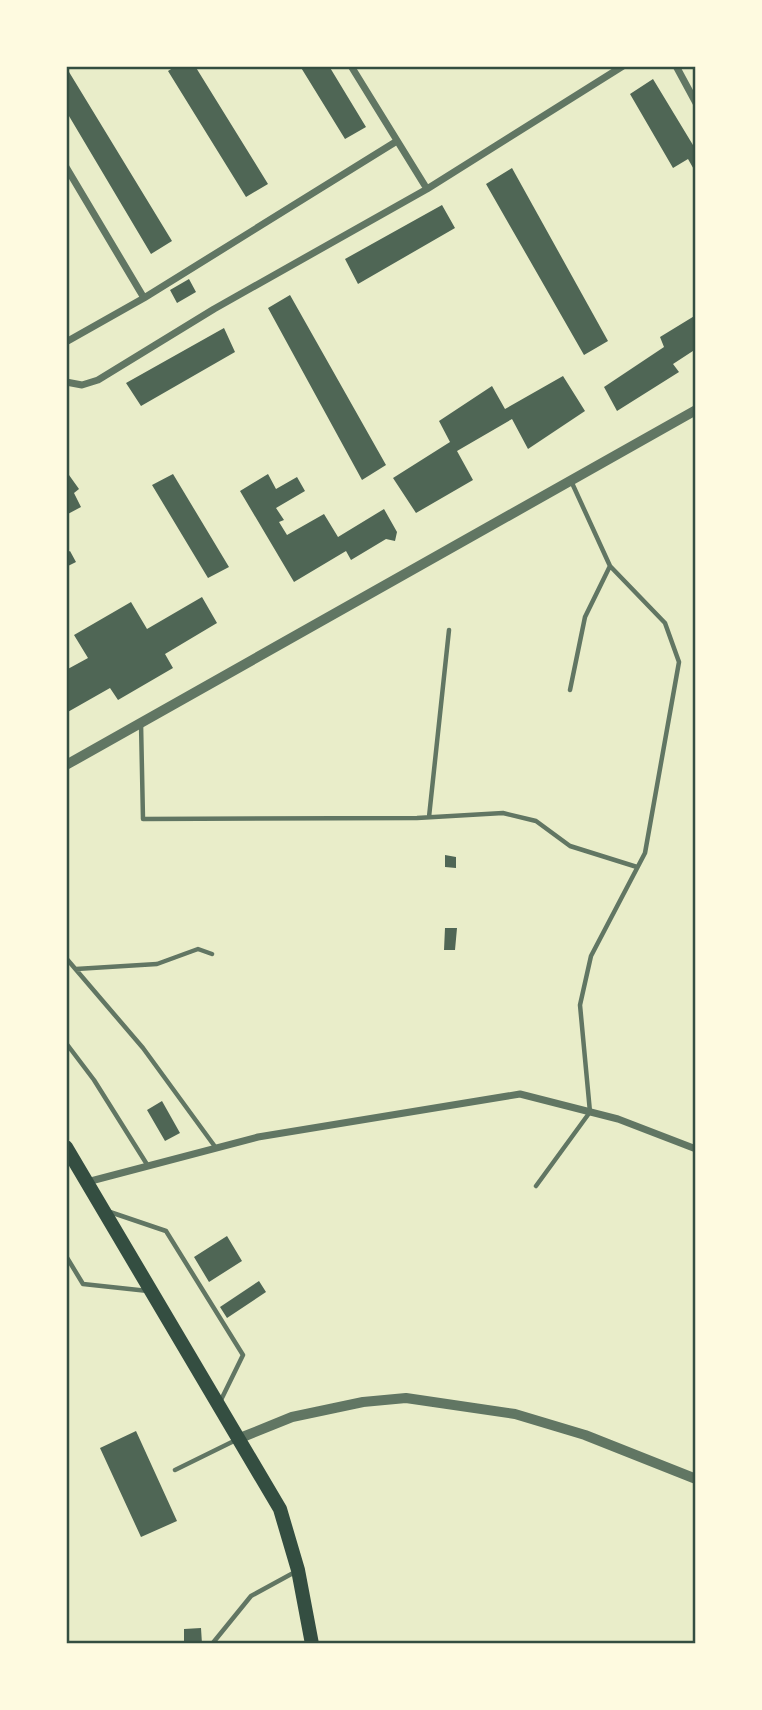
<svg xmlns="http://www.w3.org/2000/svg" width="762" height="1710" font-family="Commissioner,sans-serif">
<rect width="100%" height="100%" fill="#e9edc9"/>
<path fill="#4f6655" d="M 176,66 L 195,66 L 268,184 L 246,197 L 168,71 Z
M 300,66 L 329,66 L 366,127 L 345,139 Z
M 66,67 L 172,241 L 151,254 L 66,111 Z
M 653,79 L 696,150 L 696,173 L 688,159 L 673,168 L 630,94 Z
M 512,168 L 608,341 L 584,355 L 486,184 Z
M 442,205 L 455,228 L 358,284 L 345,259 Z
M 189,279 L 196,292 L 177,303 L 170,290 Z
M 290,295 L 386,465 L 362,480 L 268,308 Z
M 696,315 L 696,349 L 673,364 L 679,372 L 617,411 L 604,387 L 664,347 L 660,337 Z
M 224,328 L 235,352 L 141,406 L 126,383 Z
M 563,376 L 585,411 L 528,449 L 512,419 L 457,451 L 473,480 L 416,513 L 393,478 L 450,442 L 439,421 L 492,386 L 505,409 Z
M 173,474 L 229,567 L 208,578 L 152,485 Z
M 268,474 L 276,489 L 297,477 L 305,491 L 276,508 L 284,520 L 279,522 L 287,535 L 324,514 L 338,537 L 384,509 L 397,532 L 395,541 L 386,539 L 351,560 L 346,551 L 294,582 L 240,491 Z
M 69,475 L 79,489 L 74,493 L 81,507 L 66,515 L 66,477 Z
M 70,551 L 76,562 L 66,567 L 66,553 Z
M 202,597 L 217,623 L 165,654 L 173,668 L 118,700 L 110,688 L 66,713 L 66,670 L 88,658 L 74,635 L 131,602 L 147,629 Z
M 445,855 L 456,857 L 456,868 L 445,867 Z
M 445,928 L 457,928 L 455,950 L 444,950 Z
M 162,1101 L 180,1133 L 165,1141 L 147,1110 Z
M 227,1236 L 242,1261 L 209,1282 L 194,1257 Z
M 259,1281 L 266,1292 L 227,1318 L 220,1307 Z
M 136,1431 L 177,1521 L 141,1537 L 100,1448 Z
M 201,1628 L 202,1644 L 184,1644 L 184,1629 Z"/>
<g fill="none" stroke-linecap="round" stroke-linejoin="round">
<path stroke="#617663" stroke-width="4.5" d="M 570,690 L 585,617 L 610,566
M 141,723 L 143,819 L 417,818 L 503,813 L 536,821 L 570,846 L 637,867
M 429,817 L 449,630
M 66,958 L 143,1048 L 216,1148
M 76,969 L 157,964 L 198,949 L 212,954
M 66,1043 L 94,1080 L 148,1166
M 536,1186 L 590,1112 L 580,1005 L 591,956 L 645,853 L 679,662 L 665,623 L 610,566 L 572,483
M 107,1211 L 166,1231 L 243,1355 L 220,1402
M 66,1256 L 83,1284 L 148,1291
M 175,1470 L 236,1440
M 212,1644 L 251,1596 L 295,1572"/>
<path stroke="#617663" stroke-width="7" d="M 351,66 L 427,189
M 676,66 L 696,103
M 66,167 L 144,298
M 66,342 L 144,298 L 397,141
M 66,382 L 82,385 L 98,380 L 214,309 L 427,189 L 623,66
M 87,1182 L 258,1137 L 520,1094 L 618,1119 L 696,1149"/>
<path stroke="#617663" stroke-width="10" d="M 66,765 L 696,410
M 240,1438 L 292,1417 L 363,1402 L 406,1398 L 515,1414 L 585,1435 L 696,1479"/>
<path stroke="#344e41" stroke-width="14" d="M 66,1147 L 280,1509 L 298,1570 L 312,1644"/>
</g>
<rect width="762" height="1710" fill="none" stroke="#fefae0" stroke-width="136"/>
<rect x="68" y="68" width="626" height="1574" fill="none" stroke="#344e41" stroke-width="2.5"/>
</svg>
